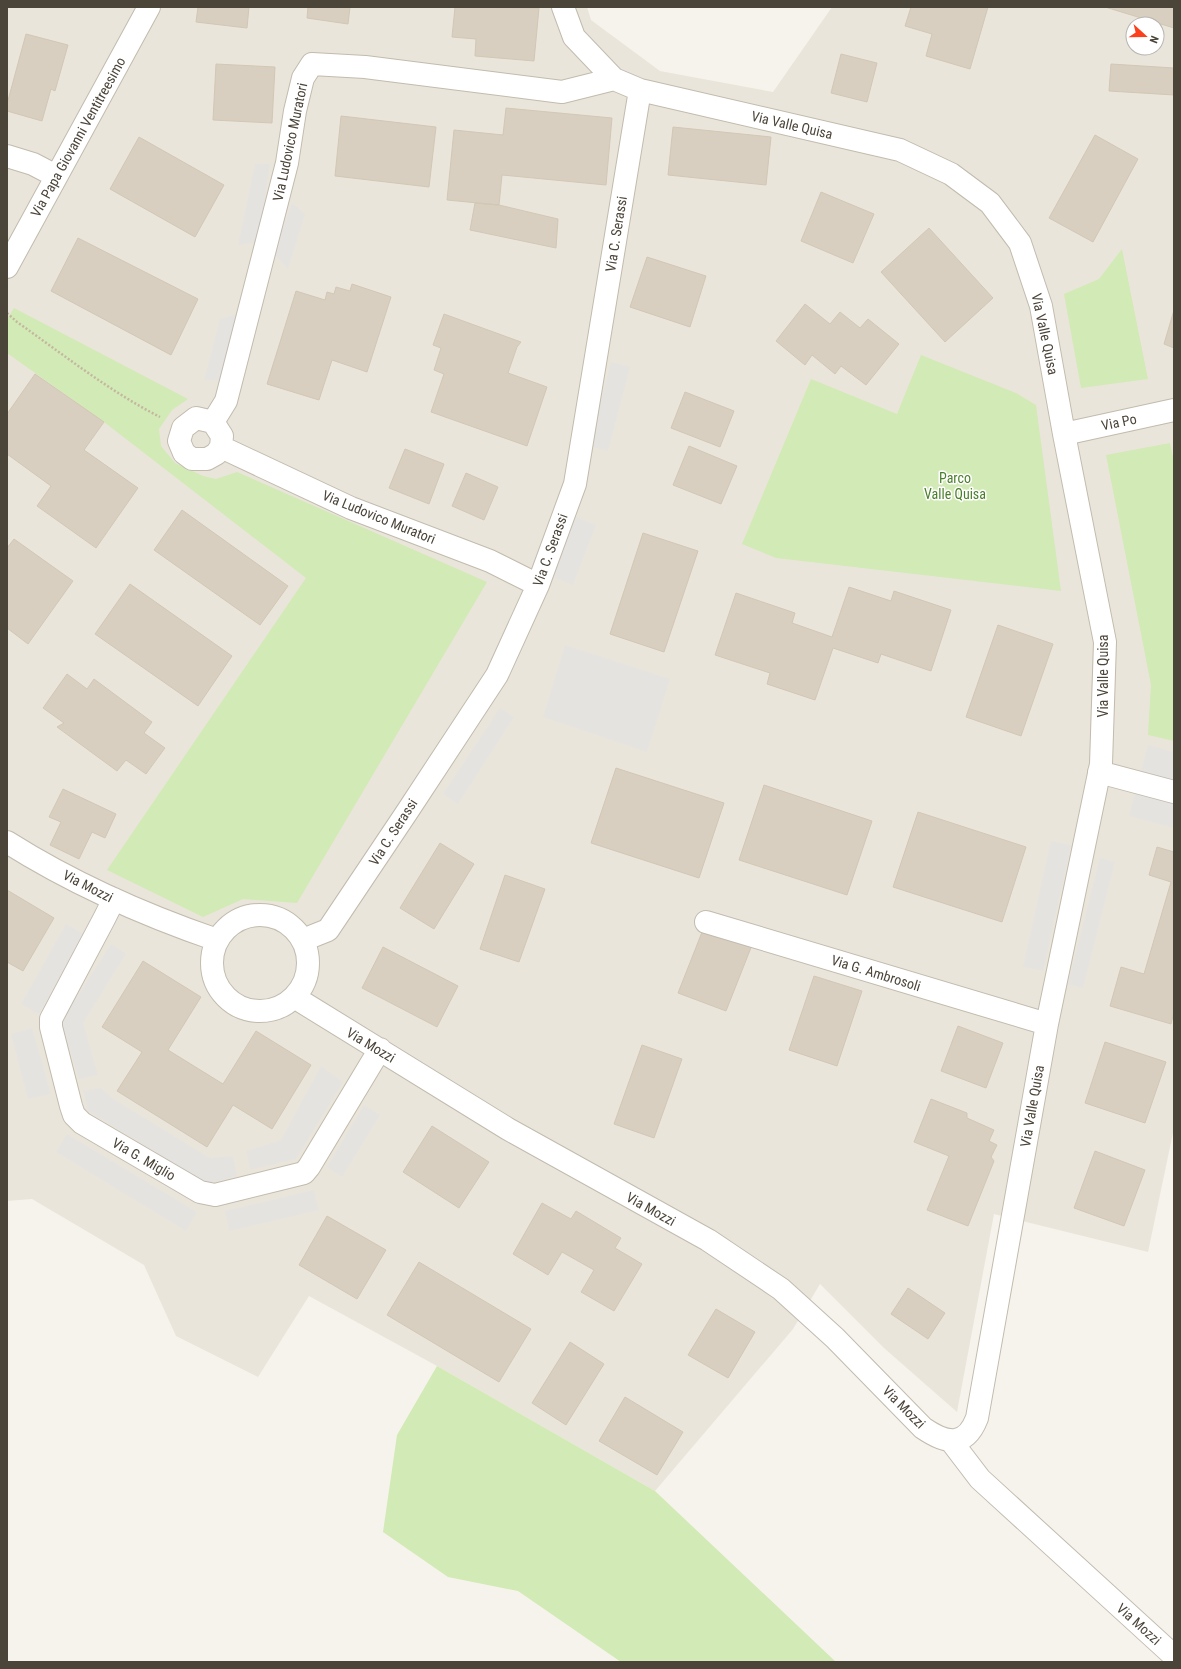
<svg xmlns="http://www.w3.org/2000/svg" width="1181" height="1669" font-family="'Roboto Condensed',sans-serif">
<rect width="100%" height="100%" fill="#f6f3ec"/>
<path fill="#eae5da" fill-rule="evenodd" d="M 7,7 L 587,7 L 591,20 L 660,71 L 773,92 L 832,7 L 1174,7 L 1174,1128 L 1148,1252 L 994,1214 L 957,1412 L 884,1348 L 820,1284 L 793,1329 L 655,1491 L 437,1366 L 309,1296 L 258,1377 L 176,1336 L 144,1265 L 32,1199 L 7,1201 ZM 1133,24 L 1157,24 L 1157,48 L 1133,48 Z"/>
<path fill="#d2eab5" d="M 1122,249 L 1148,379 L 1081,388 L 1064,294 L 1099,279 Z
M 14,308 L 188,399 L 172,410 L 159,429 L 161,446 L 175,463 L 203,476 L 216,479 L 237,472 L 487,582 L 297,903 L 243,899 L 203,917 L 107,870 L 306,578 L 104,422 L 7,353 L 7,319 Z
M 921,355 L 1016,393 L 1036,405 L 1061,591 L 776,558 L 742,544 L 811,379 L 897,414 Z
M 1170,443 L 1174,462 L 1174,741 L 1148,735 L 1151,685 L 1106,455 Z
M 437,1366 L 655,1491 L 836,1662 L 621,1662 L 518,1591 L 448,1577 L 383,1532 L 397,1435 Z"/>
<path fill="#e5e3e0" d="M 255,164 L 270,164 L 258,242 L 238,245 Z
M 292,203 L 305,214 L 288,269 L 273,253 Z
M 238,314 L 224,380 L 204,380 L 220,319 Z
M 611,362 L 630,367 L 608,451 L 589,446 Z
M 576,517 L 596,525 L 573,585 L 553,577 Z
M 565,645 L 670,679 L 647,752 L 543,717 Z
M 500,708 L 514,717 L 458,804 L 443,794 Z
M 1148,745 L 1174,752 L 1174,828 L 1129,816 Z
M 1051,841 L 1071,845 L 1043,971 L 1023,967 Z
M 1100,858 L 1115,862 L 1083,988 L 1068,984 Z
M 66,924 L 84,934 L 39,1014 L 21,1004 Z
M 111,944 L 126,954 L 83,1023 L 98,1075 L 79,1079 L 61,1022 Z
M 32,1028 L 51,1094 L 28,1099 L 11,1034 Z
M 321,1066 L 343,1082 L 296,1159 L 250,1170 L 247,1151 L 281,1140 Z
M 101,1088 L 115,1100 L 210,1158 L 233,1156 L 237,1176 L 207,1184 L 88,1111 L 83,1091 Z
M 364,1105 L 380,1115 L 342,1177 L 327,1167 Z
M 67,1134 L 197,1212 L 186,1231 L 56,1152 Z
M 314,1190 L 319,1210 L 229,1231 L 225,1211 Z"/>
<path fill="#d8cfc1" stroke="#d3c7b4" d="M 198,7 L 249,7 L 247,28 L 196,22 Z
M 308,7 L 350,7 L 348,24 L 307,18 Z
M 455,7 L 539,8 L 534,61 L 475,56 L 476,39 L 452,37 Z
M 911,7 L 988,7 L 970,69 L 926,56 L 932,34 L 905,26 Z
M 1105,7 L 1174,7 L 1174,28 Z
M 26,34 L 68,45 L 55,91 L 51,89 L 42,121 L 7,111 L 7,104 Z
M 841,54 L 877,63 L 867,102 L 831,93 Z
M 216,64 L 275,67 L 272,123 L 213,120 Z
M 1111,64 L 1174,68 L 1174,95 L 1109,91 Z
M 506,108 L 612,118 L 606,185 L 502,175 L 499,205 L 447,200 L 454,130 L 503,135 Z
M 341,116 L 436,127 L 429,187 L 335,176 Z
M 673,127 L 771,137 L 766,185 L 668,175 Z
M 1095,135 L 1138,159 L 1093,242 L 1049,218 Z
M 139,137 L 224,185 L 195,237 L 110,189 Z
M 821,192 L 874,214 L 853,263 L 801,241 Z
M 475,203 L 499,205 L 558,219 L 556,248 L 470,230 Z
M 929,228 L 993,298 L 945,342 L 881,272 Z
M 78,238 L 198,299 L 171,355 L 51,291 Z
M 647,257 L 706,276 L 690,327 L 630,307 Z
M 352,284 L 391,297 L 367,372 L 332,360 L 319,400 L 267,384 L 296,291 L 325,300 L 327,292 L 334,294 L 336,287 L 350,291 Z
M 805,304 L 830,324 L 840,312 L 860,328 L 868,319 L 899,344 L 866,385 L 841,366 L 835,374 L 812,355 L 805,365 L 776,341 Z
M 1174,310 L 1174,348 L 1164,344 Z
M 444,314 L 521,342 L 517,347 L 508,373 L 547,387 L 527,446 L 431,412 L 444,374 L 434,370 L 441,348 L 433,345 Z
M 35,374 L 104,422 L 84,450 L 138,488 L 96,548 L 37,506 L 51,486 L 7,454 L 7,414 Z
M 685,392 L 734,411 L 720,447 L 671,428 Z
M 689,446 L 737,466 L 721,504 L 673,485 Z
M 405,449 L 444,464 L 429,504 L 389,488 Z
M 466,473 L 498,487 L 484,520 L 452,506 Z
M 182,510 L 288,586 L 260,625 L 154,550 Z
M 643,533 L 698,551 L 664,652 L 610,634 Z
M 14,539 L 73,581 L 28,644 L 7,628 L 7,548 Z
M 130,584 L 232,656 L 198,706 L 95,634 Z
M 849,587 L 891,601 L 894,591 L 951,610 L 931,671 L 881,654 L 878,663 L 833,648 L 815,700 L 767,684 L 770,673 L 715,655 L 736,593 L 795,613 L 792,623 L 832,637 Z
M 998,625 L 1053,644 L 1021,736 L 966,717 Z
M 67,674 L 87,689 L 94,679 L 152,722 L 144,733 L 165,748 L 146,774 L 126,760 L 117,771 L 57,727 L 64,723 L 43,708 Z
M 616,768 L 724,803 L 699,878 L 591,843 Z
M 764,785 L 872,821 L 847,895 L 739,860 Z
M 63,789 L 116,814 L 105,838 L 92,832 L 79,859 L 50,845 L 61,822 L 49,817 Z
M 918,812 L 1026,847 L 1002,922 L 893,887 Z
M 440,843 L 474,864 L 434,929 L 400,908 Z
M 1157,847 L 1174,852 L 1174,1012 L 1171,1024 L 1110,1006 L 1121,967 L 1144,974 L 1171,882 L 1149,875 Z
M 505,875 L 545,889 L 519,962 L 480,949 Z
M 7,890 L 54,918 L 23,971 L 7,962 Z
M 706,922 L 754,940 L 726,1011 L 678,993 Z
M 383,947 L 458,986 L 437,1027 L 362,988 Z
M 143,961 L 201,997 L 168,1050 L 223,1084 L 256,1031 L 311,1065 L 272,1129 L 233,1105 L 207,1147 L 117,1091 L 142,1052 L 102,1027 Z
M 814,976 L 862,991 L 837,1066 L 789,1050 Z
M 958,1026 L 1003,1043 L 986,1088 L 941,1071 Z
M 1105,1042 L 1166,1062 L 1145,1123 L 1085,1103 Z
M 642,1045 L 682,1059 L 654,1138 L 614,1124 Z
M 931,1099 L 967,1113 L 967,1118 L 994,1130 L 989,1141 L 997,1145 L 991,1157 L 994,1161 L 968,1226 L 927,1210 L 949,1156 L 914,1142 Z
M 432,1126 L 489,1162 L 459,1208 L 403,1172 Z
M 1095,1151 L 1145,1170 L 1124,1226 L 1074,1208 Z
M 542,1203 L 571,1219 L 576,1211 L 621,1238 L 615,1248 L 642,1264 L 614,1311 L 581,1292 L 594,1270 L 562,1252 L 548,1275 L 513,1254 Z
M 327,1216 L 386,1250 L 357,1299 L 299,1265 Z
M 419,1262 L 531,1329 L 499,1382 L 387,1315 Z
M 908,1288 L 945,1313 L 928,1339 L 891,1314 Z
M 716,1309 L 755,1332 L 728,1378 L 688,1355 Z
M 570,1342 L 604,1364 L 566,1425 L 532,1403 Z
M 625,1397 L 683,1432 L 657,1475 L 599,1441 Z"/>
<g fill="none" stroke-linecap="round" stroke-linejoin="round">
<defs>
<path id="minor" d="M 7,156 L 33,164 L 56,176
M 7,267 L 149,7
M 196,418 L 213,422 L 222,436 L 221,447 L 216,454 L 207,459 L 192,459 L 184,453 L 179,441 L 183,428 Z
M 213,422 L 226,401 L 287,163 L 295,111 L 303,78 L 312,64 L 365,67 L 562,92 L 614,79
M 1064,434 L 1174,410
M 221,447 L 351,508 L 490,561 L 538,585
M 1099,772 L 1174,792
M 7,842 C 72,883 144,915 217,940
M 114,899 L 104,919 L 51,1019 L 51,1027 L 71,1106 L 74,1115 L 82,1123 L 200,1192 L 215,1195 L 304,1173 L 309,1167 L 380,1049
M212 963a48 48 0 1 1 96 0a48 48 0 1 1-96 0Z
M 706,922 L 1047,1024
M 303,940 L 328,930 L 407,812 L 497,675 L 538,585 L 575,484 L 640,90
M 294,997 L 508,1129 L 708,1240 L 781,1289 L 835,1338 L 923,1428 C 945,1443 965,1449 977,1418 L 1047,1024 L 1101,764 L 1105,642 L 1064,434 L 1041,306 L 1020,243 L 990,203 L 951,174 L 900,150 L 640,90 L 614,79 L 574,37 L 563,7
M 951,1441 L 980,1479 L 1174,1656"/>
</defs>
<use href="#minor" stroke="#c2bbae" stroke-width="24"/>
<path stroke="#c4b79f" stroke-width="2.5" stroke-dasharray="2 2" stroke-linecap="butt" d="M 7,313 L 17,322 C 64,355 109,391 160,417"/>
<use href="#minor" stroke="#fff" stroke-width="22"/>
</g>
<g text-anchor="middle" stroke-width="3" stroke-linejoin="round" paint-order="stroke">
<g font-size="14" fill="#4b4439" stroke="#fff">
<text transform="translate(792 125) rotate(13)" y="5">Via Valle Quisa</text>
<text transform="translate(78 137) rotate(-61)" y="5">Via Papa Giovanni Ventitreesimo</text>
<text transform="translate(290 142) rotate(-78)" y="5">Via Ludovico Muratori</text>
<text transform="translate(616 234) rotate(-81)" y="5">Via C. Serassi</text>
<text transform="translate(1045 334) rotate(78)" y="5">Via Valle Quisa</text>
<text transform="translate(1119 422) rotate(-12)" y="5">Via Po</text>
<text transform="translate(379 517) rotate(22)" y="5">Via Ludovico Muratori</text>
<text transform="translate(550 550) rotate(-70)" y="5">Via C. Serassi</text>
<text transform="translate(1103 676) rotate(-90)" y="5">Via Valle Quisa</text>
<text transform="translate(393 832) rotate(-57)" y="5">Via C. Serassi</text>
<text transform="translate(88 886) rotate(27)" y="5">Via Mozzi</text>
<text transform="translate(876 973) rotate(17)" y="5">Via G. Ambrosoli</text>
<text transform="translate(371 1045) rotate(31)" y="5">Via Mozzi</text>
<text transform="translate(1032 1106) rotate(-80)" y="5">Via Valle Quisa</text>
<text transform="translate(144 1159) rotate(30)" y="5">Via G. Miglio</text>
<text transform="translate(651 1209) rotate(29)" y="5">Via Mozzi</text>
<text transform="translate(904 1407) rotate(45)" y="5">Via Mozzi</text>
<text transform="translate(1139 1624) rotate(42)" y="5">Via Mozzi</text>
</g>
<g font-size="14" fill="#4a7f2a" stroke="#fff">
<text x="955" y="483">Parco<tspan x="955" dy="16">Valle Quisa</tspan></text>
</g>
</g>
<rect width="1181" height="1669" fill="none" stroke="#4b4439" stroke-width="16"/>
<g transform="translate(1145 36) rotate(111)"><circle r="19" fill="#ffffff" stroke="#b7b4b0"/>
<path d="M0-3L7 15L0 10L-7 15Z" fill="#fc3f1d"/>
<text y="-6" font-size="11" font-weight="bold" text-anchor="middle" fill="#4b4439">N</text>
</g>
</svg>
